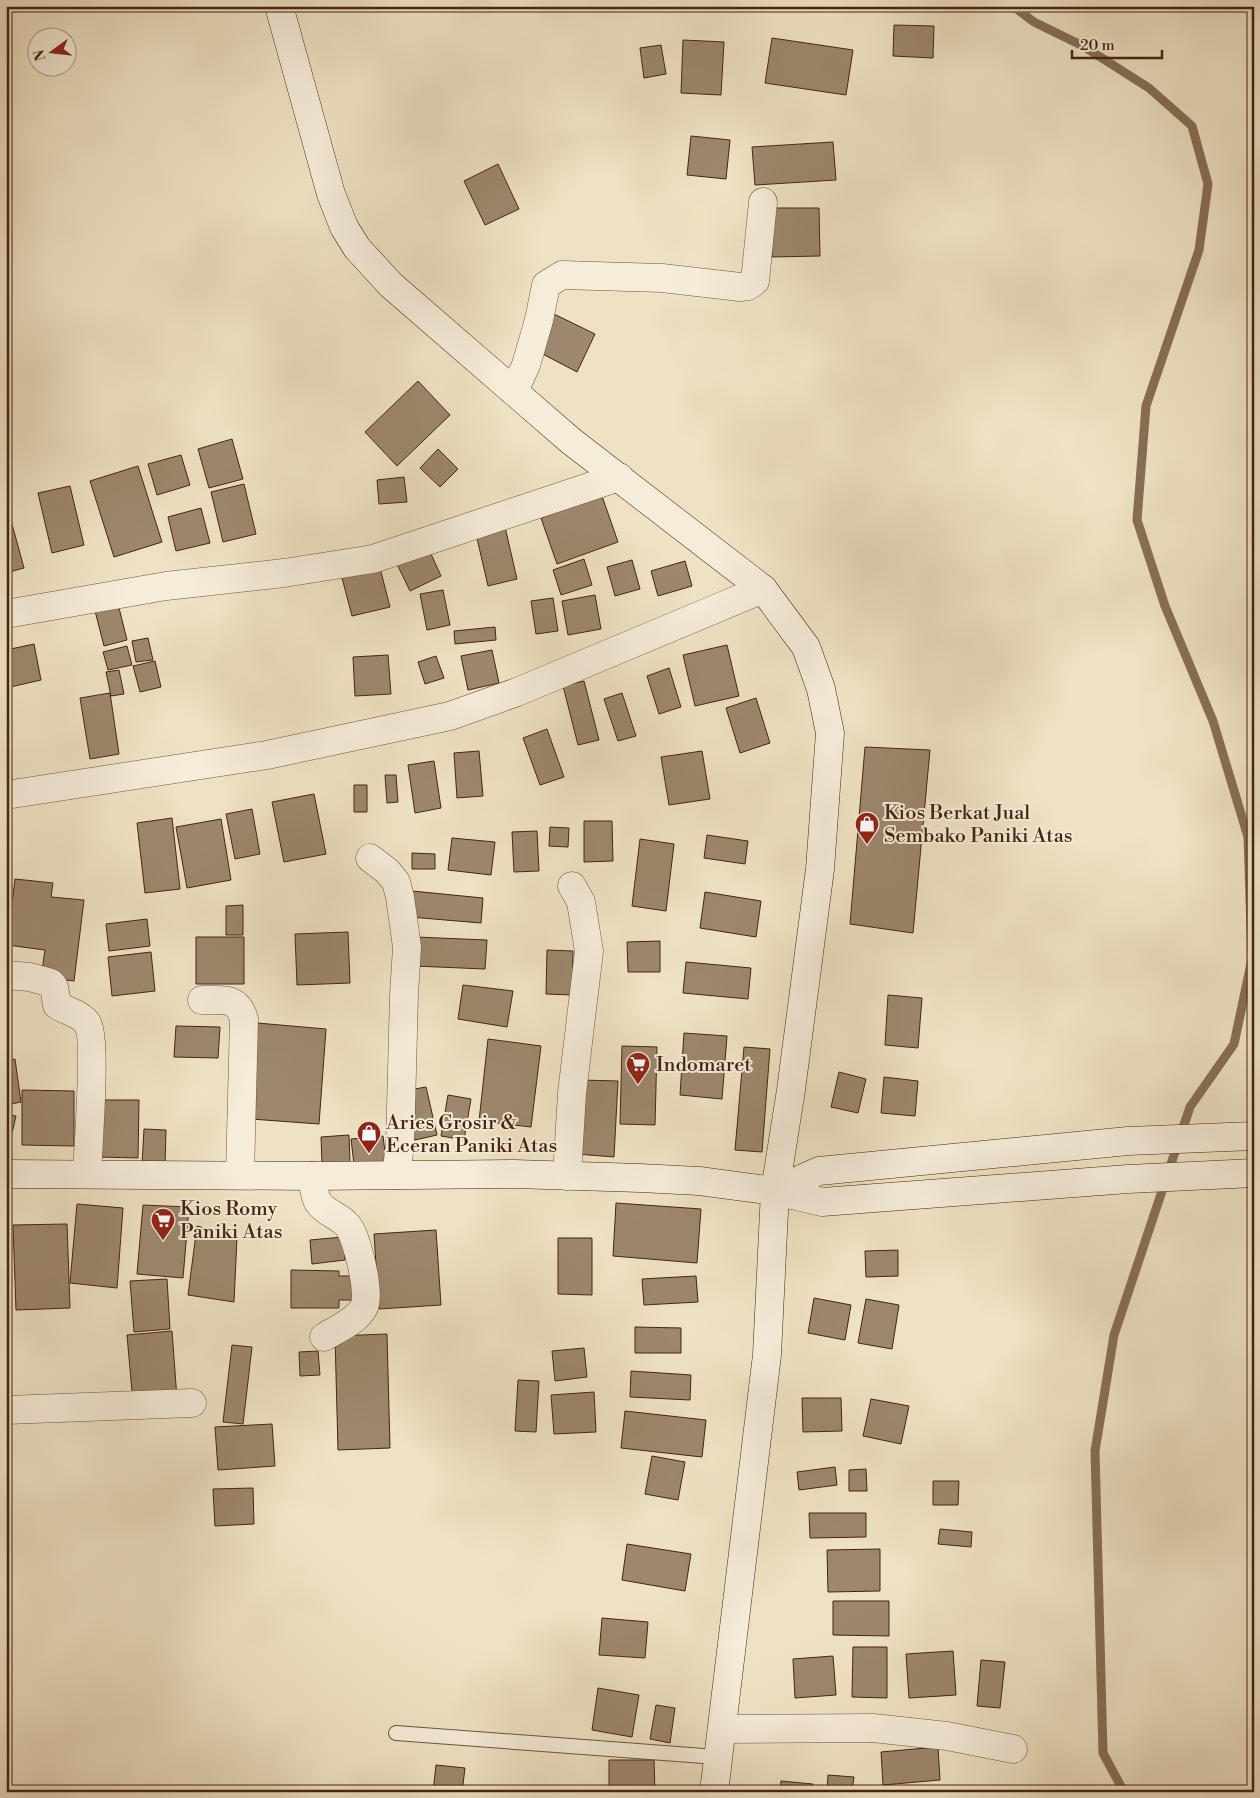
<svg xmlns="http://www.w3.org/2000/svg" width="1260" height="1798" font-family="'Libre Bodoni',serif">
<rect width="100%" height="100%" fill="#efe2c4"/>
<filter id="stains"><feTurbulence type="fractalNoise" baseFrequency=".004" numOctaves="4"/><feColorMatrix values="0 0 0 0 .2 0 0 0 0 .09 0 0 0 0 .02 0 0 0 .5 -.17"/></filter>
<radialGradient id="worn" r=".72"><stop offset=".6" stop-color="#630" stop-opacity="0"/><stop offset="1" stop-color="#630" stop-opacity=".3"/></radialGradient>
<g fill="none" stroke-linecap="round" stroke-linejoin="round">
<path stroke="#886f58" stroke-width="9" d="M 1013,6 L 1034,22 L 1083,46 L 1149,88 L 1192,126 L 1208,184 L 1199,250 L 1146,406 L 1137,520 L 1165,606 L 1213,721 L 1248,837 L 1252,959 L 1234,1044 L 1190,1107 L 1114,1335 L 1095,1451 L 1103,1753 L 1124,1792"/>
</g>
<path fill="#9d876e" stroke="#442411" d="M 894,25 L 934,26 L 933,58 L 893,56 Z
M 772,38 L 853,50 L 846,95 L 765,83 Z
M 683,40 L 724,42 L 721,95 L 681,93 Z
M 661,45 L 666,74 L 644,78 L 640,48 Z
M 691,136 L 730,140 L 726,179 L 687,175 Z
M 833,142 L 836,180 L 755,185 L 752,147 Z
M 498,164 L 519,209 L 485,225 L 464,181 Z
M 771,208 L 819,208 L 820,256 L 772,257 Z
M 554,314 L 595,334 L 577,372 L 537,351 Z
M 418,381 L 450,415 L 397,466 L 365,432 Z
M 232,439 L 243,479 L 209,488 L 198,449 Z
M 438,449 L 458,469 L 440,487 L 420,468 Z
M 181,455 L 190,485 L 157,495 L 148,464 Z
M 138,466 L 162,542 L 114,557 L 90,481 Z
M 404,477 L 407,502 L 379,504 L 377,480 Z
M 244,484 L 256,534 L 223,542 L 211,492 Z
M 70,486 L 84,545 L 52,553 L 38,493 Z
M 602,496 L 618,542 L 557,564 L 541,518 Z
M 6,502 L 24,568 L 6,573 Z
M 201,508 L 210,543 L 176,551 L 168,517 Z
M 505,527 L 517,579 L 488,586 L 476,534 Z
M 427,545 L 441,576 L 410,591 L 395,560 Z
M 584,559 L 592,585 L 561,595 L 553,570 Z
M 632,560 L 640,589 L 615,596 L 607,567 Z
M 685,561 L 692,586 L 658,596 L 651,571 Z
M 379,564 L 390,607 L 352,616 L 341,574 Z
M 443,590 L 450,625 L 427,630 L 420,594 Z
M 595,595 L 601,629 L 568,635 L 562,601 Z
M 116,596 L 127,640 L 104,646 L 93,603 Z
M 553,598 L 558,631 L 536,634 L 531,601 Z
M 495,627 L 496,640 L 455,644 L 454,631 Z
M 148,638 L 153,660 L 136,662 L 132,641 Z
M 34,644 L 41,680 L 6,688 L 6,650 Z
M 727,645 L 739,696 L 695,706 L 683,655 Z
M 127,646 L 132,665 L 108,670 L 103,652 Z
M 492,650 L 499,683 L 468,690 L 461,656 Z
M 388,655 L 391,694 L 355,696 L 353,657 Z
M 436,656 L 444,678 L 425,684 L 418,662 Z
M 155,661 L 161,687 L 140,692 L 133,666 Z
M 669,668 L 681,707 L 659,714 L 647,676 Z
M 119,670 L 124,694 L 111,696 L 106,672 Z
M 584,681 L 599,740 L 578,745 L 563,686 Z
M 110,693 L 119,754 L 90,759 L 80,698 Z
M 622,693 L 636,736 L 618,741 L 604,699 Z
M 756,698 L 770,743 L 740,753 L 726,708 Z
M 547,729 L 564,777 L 540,785 L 523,738 Z
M 865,747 L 930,750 L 913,933 L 850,924 Z
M 479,751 L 483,796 L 457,798 L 454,753 Z
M 702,751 L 710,799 L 669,805 L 661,757 Z
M 434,761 L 441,808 L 415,813 L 408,765 Z
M 385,775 L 396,775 L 398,802 L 387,803 Z
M 354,785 L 367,785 L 367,812 L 354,812 Z
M 314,794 L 326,854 L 284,862 L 272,802 Z
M 252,809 L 260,854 L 235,859 L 226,814 Z
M 172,818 L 180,889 L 145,893 L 137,823 Z
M 221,819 L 231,880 L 187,888 L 176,827 Z
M 584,821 L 612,821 L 613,861 L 584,862 Z
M 550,827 L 569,828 L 568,847 L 549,846 Z
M 537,831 L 539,871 L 514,872 L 512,832 Z
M 707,835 L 748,841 L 745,864 L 704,858 Z
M 452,838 L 495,842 L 491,875 L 448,870 Z
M 640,839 L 674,844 L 666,911 L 632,906 Z
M 412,853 L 435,854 L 435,869 L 412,869 Z
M 15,879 L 53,883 L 51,897 L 84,900 L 74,981 L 41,977 L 45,950 L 7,945 Z
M 412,891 L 483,898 L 481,923 L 410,917 Z
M 705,892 L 761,901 L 756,937 L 700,928 Z
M 243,905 L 243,935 L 226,935 L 226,906 Z
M 147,919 L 150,946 L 109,951 L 106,924 Z
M 348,932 L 350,983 L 297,985 L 295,934 Z
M 196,937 L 244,937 L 244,984 L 196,984 Z
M 416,937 L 487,940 L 485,969 L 414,966 Z
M 660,941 L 660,972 L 628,972 L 627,942 Z
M 547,950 L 573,951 L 572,995 L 546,994 Z
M 151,952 L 155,991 L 112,996 L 108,957 Z
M 686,962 L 751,968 L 748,999 L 683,993 Z
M 463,985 L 513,991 L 507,1027 L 458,1019 Z
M 6,989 L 12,990 L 6,1030 Z
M 888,995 L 922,998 L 918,1048 L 885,1045 Z
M 257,1023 L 326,1029 L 319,1124 L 251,1119 Z
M 176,1026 L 220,1027 L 218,1058 L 174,1057 Z
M 684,1033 L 727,1036 L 722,1099 L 680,1095 Z
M 488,1039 L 541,1046 L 531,1127 L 479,1121 Z
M 622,1046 L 657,1047 L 655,1125 L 620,1124 Z
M 744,1047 L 770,1049 L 762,1152 L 735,1150 Z
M 15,1059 L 21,1102 L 6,1105 L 6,1061 Z
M 839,1072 L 866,1079 L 858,1113 L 831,1107 Z
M 884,1077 L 918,1081 L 915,1116 L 881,1113 Z
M 581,1080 L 618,1081 L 614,1157 L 577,1154 Z
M 426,1087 L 437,1135 L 415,1140 L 404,1091 Z
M 22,1090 L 74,1091 L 74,1146 L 22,1145 Z
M 448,1095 L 471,1099 L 464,1140 L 441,1136 Z
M 99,1100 L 139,1100 L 138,1158 L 98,1157 Z
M 6,1114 L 16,1116 L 10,1142 L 6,1141 Z
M 144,1129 L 166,1130 L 165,1166 L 142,1165 Z
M 349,1135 L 350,1162 L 322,1164 L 321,1137 Z
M 383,1136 L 387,1169 L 355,1173 L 351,1139 Z
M 616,1203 L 701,1209 L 697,1263 L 613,1256 Z
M 77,1204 L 123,1208 L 117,1288 L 70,1283 Z
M 143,1205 L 189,1207 L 183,1278 L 137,1274 Z
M 67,1224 L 70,1308 L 16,1310 L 13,1225 Z
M 197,1226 L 237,1237 L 234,1302 L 188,1295 Z
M 436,1230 L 441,1305 L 379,1309 L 374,1234 Z
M 343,1237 L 345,1260 L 312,1264 L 310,1240 Z
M 558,1238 L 592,1238 L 592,1295 L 558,1294 Z
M 898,1250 L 898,1276 L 866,1277 L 865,1251 Z
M 291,1270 L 339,1271 L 339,1276 L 359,1276 L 359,1300 L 339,1300 L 339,1308 L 291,1308 Z
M 696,1276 L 698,1302 L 644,1305 L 642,1279 Z
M 167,1279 L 170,1329 L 134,1332 L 130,1281 Z
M 814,1298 L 851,1305 L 845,1340 L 808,1333 Z
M 866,1299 L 899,1305 L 892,1349 L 858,1343 Z
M 635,1327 L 681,1328 L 681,1353 L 635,1353 Z
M 172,1331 L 177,1399 L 133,1403 L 127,1335 Z
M 387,1334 L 390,1448 L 338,1450 L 335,1336 Z
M 232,1345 L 252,1347 L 243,1424 L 223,1422 Z
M 584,1348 L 587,1377 L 555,1381 L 552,1351 Z
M 318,1351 L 320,1375 L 300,1376 L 299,1352 Z
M 631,1371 L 691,1375 L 690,1400 L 630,1397 Z
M 518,1380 L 539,1381 L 536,1432 L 515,1431 Z
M 594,1392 L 596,1432 L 554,1434 L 551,1395 Z
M 802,1398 L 841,1398 L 842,1431 L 803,1432 Z
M 871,1399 L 909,1406 L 901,1444 L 863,1436 Z
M 625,1411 L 706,1420 L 702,1457 L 621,1448 Z
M 272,1424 L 275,1466 L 218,1470 L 215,1427 Z
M 652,1456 L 685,1462 L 678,1500 L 645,1494 Z
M 835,1467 L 837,1485 L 799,1490 L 797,1472 Z
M 866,1469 L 867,1491 L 849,1491 L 849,1470 Z
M 933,1481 L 959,1481 L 958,1505 L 933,1505 Z
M 253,1488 L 254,1524 L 215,1526 L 213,1489 Z
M 809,1513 L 866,1513 L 866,1537 L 810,1538 Z
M 940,1529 L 972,1532 L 971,1547 L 938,1544 Z
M 627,1544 L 691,1554 L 685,1591 L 622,1580 Z
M 880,1549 L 880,1591 L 828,1592 L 827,1550 Z
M 833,1601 L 889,1601 L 889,1636 L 833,1635 Z
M 602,1618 L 648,1622 L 645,1658 L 599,1655 Z
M 853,1647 L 887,1647 L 887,1698 L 852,1697 Z
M 953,1651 L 956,1695 L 909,1698 L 906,1654 Z
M 833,1656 L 836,1695 L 795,1698 L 793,1659 Z
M 981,1660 L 1005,1662 L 1000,1708 L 977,1706 Z
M 598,1688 L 639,1695 L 632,1737 L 592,1730 Z
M 656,1705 L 675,1708 L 670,1743 L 650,1739 Z
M 938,1747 L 940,1780 L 883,1785 L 881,1752 Z
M 609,1760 L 654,1760 L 655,1792 L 609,1792 Z
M 436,1765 L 465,1768 L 462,1792 L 433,1792 Z
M 828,1775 L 854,1777 L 852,1792 L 827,1792 Z
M 781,1781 L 813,1784 L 812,1792 L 780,1792 Z"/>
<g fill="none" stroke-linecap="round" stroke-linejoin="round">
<defs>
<path id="lane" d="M 396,1733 L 717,1757"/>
<path id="street" d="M 514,391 L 526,365 L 539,320 L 546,285 L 562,275 L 662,278 L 740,287 L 748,286 L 755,281 L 763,202
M 6,614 L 166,586 L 284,573 L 373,559 L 619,477
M 6,795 L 267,755 L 450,716 L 517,692 L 763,589
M 370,858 L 387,871 L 396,882 L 400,897 L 407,947 L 404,995 L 400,1145 L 396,1175
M 6,975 L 30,977 L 51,983 L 54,987 L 57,1005 C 66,1011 81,1014 87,1023 C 97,1037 88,1150 87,1174
M 202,1000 C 222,1001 237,995 244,1019 L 240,1175
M 312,1176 C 313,1184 314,1195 318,1202 C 325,1213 340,1216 348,1226 C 357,1237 371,1295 364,1307 C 357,1321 337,1329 324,1337
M 567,1176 L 572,1093 L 589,951 L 581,902 L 572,886
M 6,1410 L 192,1403
M 722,1729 L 873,1728 L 947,1736 L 1013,1749"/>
<path id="secondary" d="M 279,6 L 331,194 L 344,227 L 357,248 L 391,285 L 571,441 L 763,589 L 806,647 L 821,689 L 830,733 L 820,869 L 791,1090 L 775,1191 L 767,1355 L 714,1792
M 6,1174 L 312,1176 L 515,1174 L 640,1178 L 699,1181 L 775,1191 L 822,1202 L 1128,1179 L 1254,1173
M 775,1191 L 819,1171 L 1128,1141 L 1254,1136"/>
</defs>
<use href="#lane" stroke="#6f543e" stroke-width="16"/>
<use href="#street" stroke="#6f543e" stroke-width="29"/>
<use href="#secondary" stroke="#442411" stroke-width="29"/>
<use href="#lane" stroke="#f5ecd9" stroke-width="14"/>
<use href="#street" stroke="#f5ecd9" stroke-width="28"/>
<use href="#secondary" stroke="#f5ecd9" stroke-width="28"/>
</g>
<defs>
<symbol id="shop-pin" viewBox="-11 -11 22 30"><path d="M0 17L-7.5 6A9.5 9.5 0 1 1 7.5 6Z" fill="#8f2418" stroke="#f5ecd9"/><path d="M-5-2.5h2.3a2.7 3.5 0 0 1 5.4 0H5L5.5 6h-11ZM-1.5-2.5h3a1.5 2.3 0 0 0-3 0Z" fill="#fff"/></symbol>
<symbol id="supermarket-pin" viewBox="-11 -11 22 30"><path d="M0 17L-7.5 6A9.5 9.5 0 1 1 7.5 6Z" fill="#8f2418" stroke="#f5ecd9"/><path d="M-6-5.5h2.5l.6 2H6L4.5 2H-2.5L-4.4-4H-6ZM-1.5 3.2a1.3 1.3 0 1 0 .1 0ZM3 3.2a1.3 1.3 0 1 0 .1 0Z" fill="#fff"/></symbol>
</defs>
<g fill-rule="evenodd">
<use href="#shop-pin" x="853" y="810" width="28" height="38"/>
<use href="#supermarket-pin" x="624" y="1050" width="28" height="38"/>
<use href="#shop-pin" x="355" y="1119" width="28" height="38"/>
<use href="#supermarket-pin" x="149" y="1206" width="28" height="38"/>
</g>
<g text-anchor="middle" stroke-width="4" stroke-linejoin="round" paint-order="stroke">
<g font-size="20" fill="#442411" stroke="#f5ecd9" text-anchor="start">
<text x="884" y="819">Kios Berkat Jual<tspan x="884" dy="23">Sembako Paniki Atas</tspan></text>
<text x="656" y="1071">Indomaret</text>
<text x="386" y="1129">Aries Grosir &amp;<tspan x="386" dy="23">Eceran Paniki Atas</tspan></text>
<text x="180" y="1215">Kios Romy<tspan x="180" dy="23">Paniki Atas</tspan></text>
</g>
</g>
<rect width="1260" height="1798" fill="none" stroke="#efe2c4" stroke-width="25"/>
<rect x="8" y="8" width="1245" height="1783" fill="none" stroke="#442411" stroke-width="2.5"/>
<rect x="12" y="12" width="1235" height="1773" fill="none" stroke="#442411"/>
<g transform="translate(52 52) rotate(255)"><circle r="24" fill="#f5ecd9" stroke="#ae9c89"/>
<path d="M0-4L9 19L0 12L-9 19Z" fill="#8f2418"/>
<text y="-8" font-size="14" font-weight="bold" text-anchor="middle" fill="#442411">N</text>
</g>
<path d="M1072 50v8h90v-8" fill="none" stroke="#442411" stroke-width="2.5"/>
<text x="1080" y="50" font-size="15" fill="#442411" stroke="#f5ecd9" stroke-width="4" paint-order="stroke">20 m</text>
<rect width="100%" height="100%" filter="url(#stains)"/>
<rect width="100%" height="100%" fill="url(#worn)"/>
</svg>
